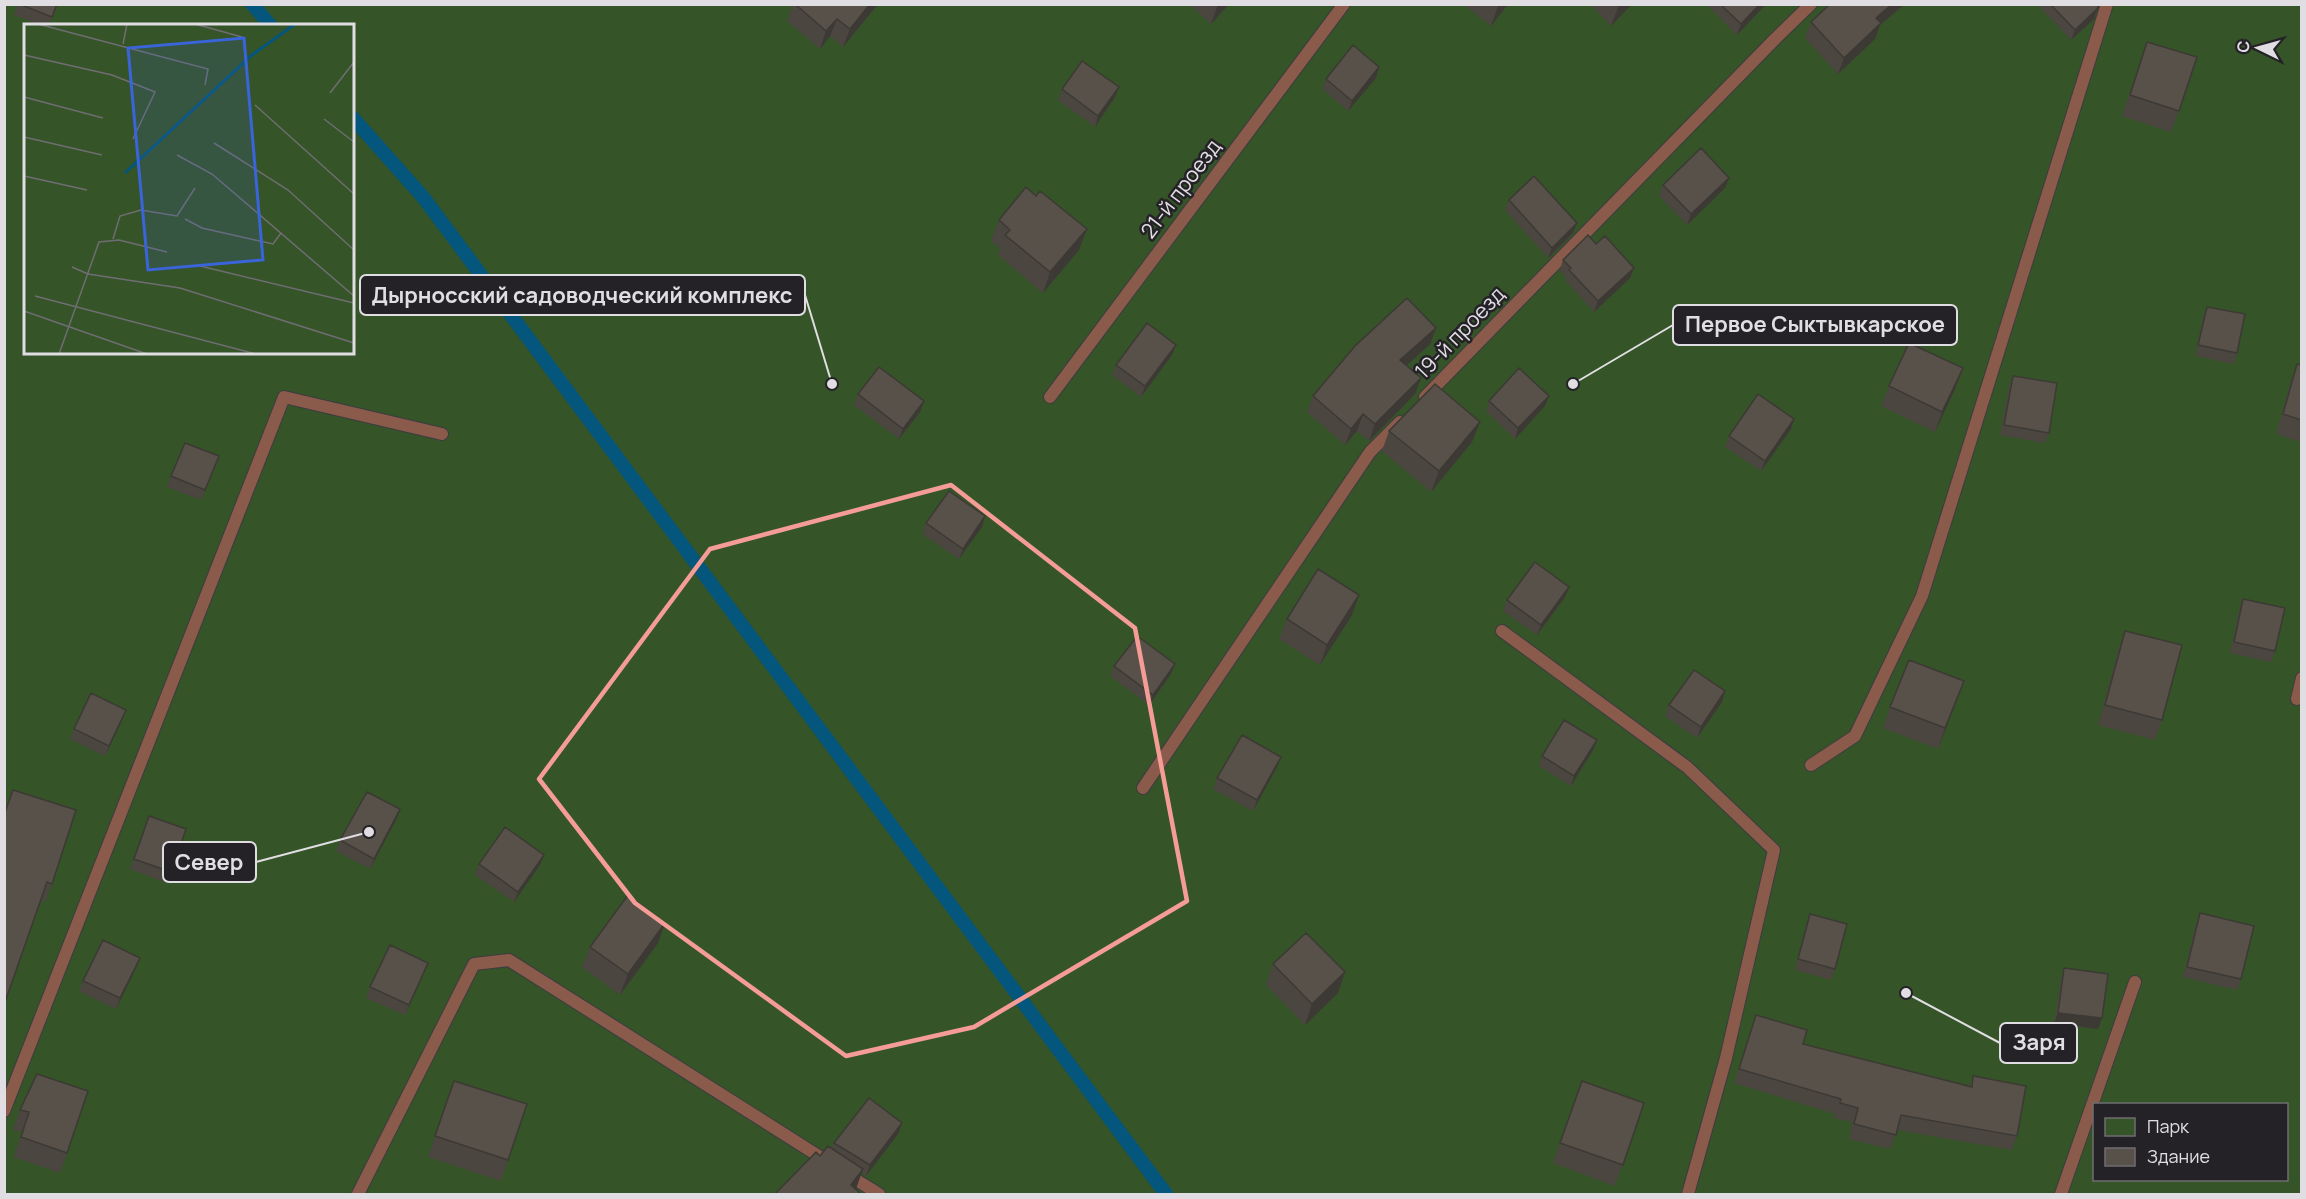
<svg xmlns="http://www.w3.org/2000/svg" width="2306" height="1199" font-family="Manrope,sans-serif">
<rect width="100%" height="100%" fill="#242127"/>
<path fill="#355428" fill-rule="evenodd" d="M 5,5 L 2301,5 L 2301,1194 L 5,1194 ZM 26,26 L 352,26 L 352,352 L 26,352 ZM 2094,1104 L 2286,1104 L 2286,1180 L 2094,1180 Z"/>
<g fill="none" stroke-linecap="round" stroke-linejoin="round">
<path stroke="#04567c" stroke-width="14" d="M 252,4 L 271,26
M 352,117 L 423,197 L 1166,1194"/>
<defs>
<path id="service" d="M 1050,397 L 1344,4
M 1425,397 L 1775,39 L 1811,4
M 1502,631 L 1687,767 L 1774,850 L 1726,1058 L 1688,1194
M 2297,699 L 2302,678
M 1811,765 L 1855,736 L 1922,596 L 2107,4
M 1143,788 L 1370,452 L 1400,422
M 4,1111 L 284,397 L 442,434
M 845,1173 L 879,1194
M 358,1194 L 474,964 L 509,960 L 828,1162
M 2061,1194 L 2135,982"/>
</defs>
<use href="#service" stroke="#3e3b41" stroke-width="14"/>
<use href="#service" stroke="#8a5b4a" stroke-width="12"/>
</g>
<path fill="#4b4640" d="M 18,4 L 57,4 L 49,26 L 43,26 L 14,15 Z
M 793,4 L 878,4 L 843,47 L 830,36 L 820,49 L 787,21 Z
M 1189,4 L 1229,4 L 1211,24 Z
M 1463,4 L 1508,4 L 1491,26 Z
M 1590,4 L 1632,4 L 1611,26 Z
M 1706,4 L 1766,4 L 1737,35 Z
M 1830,4 L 1905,4 L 1880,25 L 1875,39 L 1838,74 L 1805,38 L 1811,22 Z
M 2041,4 L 2099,4 L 2094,19 L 2071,40 L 2040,8 Z
M 2147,42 L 2179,111 L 2171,132 L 2122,116 Z
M 1376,78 L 1348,111 L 1322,89 L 1326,79 Z
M 1062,89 L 1115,97 L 1095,127 L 1058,100 Z
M 1663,185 L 1725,188 L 1687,225 L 1659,196 Z
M 1509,200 L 1577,223 L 1573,233 L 1548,258 L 1505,210 Z
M 999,220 L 1079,250 L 1043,293 L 998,255 L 1000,248 L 991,241 Z
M 1596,244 L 1634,268 L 1630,278 L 1594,312 L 1565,280 L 1566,278 L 1560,270 L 1563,260 Z
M 2207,307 L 2237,353 L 2234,364 L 2195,356 L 2203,317 Z
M 1436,328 L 1430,344 L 1407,365 L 1415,394 L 1369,441 L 1357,431 L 1345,445 L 1307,412 L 1313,396 Z
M 1176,345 L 1172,355 L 1141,397 L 1112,375 L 1116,365 Z
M 2297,364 L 2301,365 L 2301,442 L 2276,434 L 2290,384 Z
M 1963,368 L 1955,389 L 1935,432 L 1881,406 L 1889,386 Z
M 2013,376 L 2049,433 L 2045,443 L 2000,435 L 2009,386 Z
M 858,394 L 924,401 L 920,412 L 899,439 L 854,405 Z
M 1489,401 L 1545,406 L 1515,439 L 1486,411 Z
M 1794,419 L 1791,429 L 1761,471 L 1725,447 L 1729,436 Z
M 1480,422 L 1472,442 L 1431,492 L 1382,451 L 1389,431 Z
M 219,456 L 201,500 L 167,487 L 171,476 Z
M 926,523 L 982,527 L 959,559 L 922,534 Z
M 1569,587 L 1565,597 L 1537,635 L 1503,611 L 1507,600 Z
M 1359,595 L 1352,615 L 1320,665 L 1279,639 L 1287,619 Z
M 2243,599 L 2275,651 L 2271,662 L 2230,653 L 2239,610 Z
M 2125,631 L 2162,720 L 2155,740 L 2098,725 L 2118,651 Z
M 1175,664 L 1171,674 L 1149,705 L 1110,676 L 1114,666 Z
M 1725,691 L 1722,702 L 1697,738 L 1665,716 L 1669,705 Z
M 1956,702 L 1938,749 L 1883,728 L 1890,707 Z
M 122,720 L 105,756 L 70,739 L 74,729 Z
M 1597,740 L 1593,750 L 1571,786 L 1539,766 L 1542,756 Z
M 1277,767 L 1253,811 L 1213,789 L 1217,778 Z
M 13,790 L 52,884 L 45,902 L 40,901 L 4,1005 L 4,813 Z
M 400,809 L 396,820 L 370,869 L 336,851 L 340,840 Z
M 149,816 L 186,829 L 167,883 L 130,869 Z
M 479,864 L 540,865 L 514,902 L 475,875 Z
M 2200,913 L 2241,979 L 2237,990 L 2183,977 L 2196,924 Z
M 1810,914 L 1835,969 L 1831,980 L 1795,970 L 1806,925 Z
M 665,923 L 658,943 L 620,995 L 582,967 L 590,947 Z
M 428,963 L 405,1015 L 366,998 L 370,987 Z
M 1273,964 L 1345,972 L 1338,993 L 1305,1025 L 1266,985 Z
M 136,968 L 116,1009 L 79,991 L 83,981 Z
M 2064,968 L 2102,1018 L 2098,1029 L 2054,1023 L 2061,979 Z
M 1756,1015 L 1803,1044 L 1970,1086 L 1973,1076 L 2017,1136 L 2012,1150 L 1897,1130 L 1890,1149 L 1849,1139 L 1852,1122 L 1834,1118 L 1835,1114 L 1734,1083 Z
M 37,1074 L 67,1153 L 60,1173 L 14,1157 L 22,1132 L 13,1130 L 20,1110 Z
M 454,1081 L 508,1160 L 501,1181 L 428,1157 Z
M 1582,1081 L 1644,1103 L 1615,1186 L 1553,1163 Z
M 902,1123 L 898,1134 L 866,1176 L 832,1149 L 834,1143 Z"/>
<path fill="#3d3934" d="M 870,4 L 878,4 L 843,47 L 850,29 Z
M 1218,4 L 1229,4 L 1211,24 Z
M 1500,4 L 1508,4 L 1491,26 L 1498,6 Z
M 1619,4 L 1632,4 L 1611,26 L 1619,5 Z
M 1760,4 L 1766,4 L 1737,35 L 1741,24 Z
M 1892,4 L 1905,4 L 1880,25 L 1875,39 L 1838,74 L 1844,58 L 1876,18 Z
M 2097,9 L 2094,19 L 2071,40 L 2075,30 Z
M 837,19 L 830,36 L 820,49 L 826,31 Z
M 1379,67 L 1376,78 L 1348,111 L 1352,101 Z
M 1119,87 L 1115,97 L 1095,127 L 1098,116 Z
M 1729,178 L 1725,188 L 1687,225 L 1691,214 Z
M 1577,223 L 1573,233 L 1548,258 L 1552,248 Z
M 1087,229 L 1079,250 L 1043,293 L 1050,272 Z
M 1634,268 L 1630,278 L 1594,312 L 1598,301 Z
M 1436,328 L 1430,344 L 1394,377 L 1400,360 Z
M 1176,345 L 1172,355 L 1141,397 L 1145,386 Z
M 1963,368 L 1955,389 L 1935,432 L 1942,412 Z
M 1421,378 L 1415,394 L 1369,441 L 1375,424 Z
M 1549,396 L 1545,406 L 1515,439 L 1518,428 Z
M 924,401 L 920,412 L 899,439 L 903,429 Z
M 1363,414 L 1357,431 L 1345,445 L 1351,429 Z
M 1794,419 L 1791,429 L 1761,471 L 1765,461 Z
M 1480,422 L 1472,442 L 1431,492 L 1439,471 Z
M 985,516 L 982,527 L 959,559 L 963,549 Z
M 1569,587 L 1565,597 L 1537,635 L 1541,625 Z
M 1359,595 L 1352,615 L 1320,665 L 1327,645 Z
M 1175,664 L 1171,674 L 1149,705 L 1153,695 Z
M 1964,681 L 1956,702 L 1938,749 L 1945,728 Z
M 1725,691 L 1722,702 L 1697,738 L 1701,727 Z
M 126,710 L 122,720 L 105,756 L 109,746 Z
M 1597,740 L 1593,750 L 1571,786 L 1574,776 Z
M 1281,757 L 1277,767 L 1253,811 L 1257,800 Z
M 400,809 L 396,820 L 370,869 L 374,859 Z
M 544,855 L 540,865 L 514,902 L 518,892 Z
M 665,923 L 658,943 L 620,995 L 628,974 Z
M 140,958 L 136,968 L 116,1009 L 120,998 Z
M 428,963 L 424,973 L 405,1015 L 409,1005 Z
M 1345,972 L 1338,993 L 1305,1025 L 1312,1004 Z
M 2058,1013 L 2102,1018 L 2098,1029 L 2054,1023 Z
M 902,1123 L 898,1134 L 866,1176 L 870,1165 Z
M 863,1169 L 856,1189 L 851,1185 Z"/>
<path fill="#57514a" stroke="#3d3934" stroke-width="1.5" d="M 19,4 L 57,4 L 52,17 Z
M 795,4 L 870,4 L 850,29 L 837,19 L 826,31 Z
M 1720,4 L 1760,4 L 1741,24 Z
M 1830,4 L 1892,4 L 1876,18 L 1881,23 L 1844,58 L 1811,22 Z
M 2050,4 L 2099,4 L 2097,9 L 2075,30 Z
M 2147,42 L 2197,57 L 2179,111 L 2130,95 Z
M 1353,45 L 1379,67 L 1352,101 L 1326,79 Z
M 1082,61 L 1119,87 L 1098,116 L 1062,89 Z
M 1701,148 L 1729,178 L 1691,214 L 1663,185 Z
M 1534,176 L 1577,223 L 1552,248 L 1509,200 Z
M 1026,187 L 1036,196 L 1040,191 L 1087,229 L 1050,272 L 1005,235 L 1010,230 L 999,220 Z
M 1588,235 L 1596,244 L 1605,236 L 1634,268 L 1598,301 L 1569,270 L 1571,268 L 1563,260 Z
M 1407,298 L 1436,328 L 1400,360 L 1421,378 L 1375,424 L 1363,414 L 1351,429 L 1313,396 L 1355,346 Z
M 2207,307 L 2245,314 L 2237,353 L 2198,345 Z
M 1147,323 L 1176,345 L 1145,386 L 1116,365 Z
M 1909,343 L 1963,368 L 1942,412 L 1889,386 Z
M 2297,364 L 2301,365 L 2301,420 L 2283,414 Z
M 879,367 L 924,401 L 903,429 L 858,394 Z
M 1519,368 L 1549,396 L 1518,428 L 1489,401 Z
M 2013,376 L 2057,383 L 2049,433 L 2004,425 Z
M 1435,384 L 1480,422 L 1439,471 L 1389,431 Z
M 1758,394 L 1794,419 L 1765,461 L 1729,436 Z
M 185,443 L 219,456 L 205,490 L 171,476 Z
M 949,491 L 985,516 L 963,549 L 926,523 Z
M 1535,562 L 1569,587 L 1541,625 L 1507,600 Z
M 1318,569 L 1359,595 L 1327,645 L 1287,619 Z
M 2243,599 L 2285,608 L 2275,651 L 2234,642 Z
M 2125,631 L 2182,645 L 2162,720 L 2105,705 Z
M 1140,638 L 1175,664 L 1153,695 L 1114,666 L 1135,639 L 1137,641 Z
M 1909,660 L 1964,681 L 1945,728 L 1890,707 Z
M 1694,670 L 1725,691 L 1701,727 L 1669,705 Z
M 91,693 L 126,710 L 109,746 L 74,729 Z
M 1564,720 L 1597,740 L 1574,776 L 1542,756 Z
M 1242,735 L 1281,757 L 1257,800 L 1217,778 Z
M 13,790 L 76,810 L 52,884 L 47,882 L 4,1005 L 4,815 Z
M 367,792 L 400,809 L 374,859 L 340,840 Z
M 149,816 L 186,829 L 171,872 L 134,859 Z
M 505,827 L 544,855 L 518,892 L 479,864 Z
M 628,895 L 665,923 L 628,974 L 590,947 Z
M 2200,913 L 2254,926 L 2241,979 L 2187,967 Z
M 1810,914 L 1847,924 L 1835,969 L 1798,959 Z
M 1306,933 L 1345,972 L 1312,1004 L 1273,964 Z
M 103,940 L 140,958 L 120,998 L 83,981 Z
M 390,945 L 428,963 L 409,1005 L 370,987 Z
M 2064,968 L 2108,974 L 2102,1018 L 2058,1013 Z
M 1756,1015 L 1807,1030 L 1803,1044 L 1972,1087 L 1973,1076 L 2026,1086 L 2017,1136 L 1901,1115 L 1896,1135 L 1854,1124 L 1858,1108 L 1840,1103 L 1841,1099 L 1739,1069 Z
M 37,1074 L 88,1091 L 67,1153 L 21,1137 L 29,1112 L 20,1110 Z
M 454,1081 L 527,1104 L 508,1160 L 435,1136 Z
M 1582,1081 L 1644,1103 L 1623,1165 L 1560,1143 Z
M 869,1098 L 902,1123 L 870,1165 L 834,1143 Z
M 828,1146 L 863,1169 L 851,1185 L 861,1194 L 775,1194 L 816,1152 L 820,1156 Z"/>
<path fill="none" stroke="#f59c96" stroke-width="4.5" stroke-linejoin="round" d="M 951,485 L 1135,628 L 1187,901 L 974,1027 L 846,1056 L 635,903 L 539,779 L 710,549 Z"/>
<g text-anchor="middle" stroke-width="5" stroke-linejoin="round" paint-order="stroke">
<g font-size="21" fill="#e0dee2" stroke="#242127">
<text transform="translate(1181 189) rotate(-53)" y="7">21-й проезд</text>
<text transform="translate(1460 333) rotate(-46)" y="7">19-й проезд</text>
</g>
</g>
<g transform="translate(24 24)">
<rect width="330" height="330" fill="#242127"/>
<path d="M 0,0 L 330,0 L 330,330 L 0,330 Z" fill="#355428"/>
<path fill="none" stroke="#04567c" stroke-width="3" d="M 101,149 L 228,31 L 271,0"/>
<path fill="none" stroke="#6f6d72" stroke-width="1.5" d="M 14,0 L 184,45 L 181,61M 171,0 L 218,13M 99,20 L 103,0M 0,31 L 88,51 L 131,68 L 109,115M 306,69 L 330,38M 0,73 L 79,94M 231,81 L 330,170M 300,95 L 330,118M 0,113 L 78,131M 190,119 L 264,166 L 330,226M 153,131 L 188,150 L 330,272M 0,152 L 63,166M 161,195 L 178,204 L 249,220 L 257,209M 89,215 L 96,192 L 117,186 L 153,192 L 171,164M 172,241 L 330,279M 48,243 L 64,250 L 156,264 L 330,319M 11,272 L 232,330M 0,287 L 123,330M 35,330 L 75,218 L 95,216 L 143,228"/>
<path fill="#3a64da" fill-opacity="0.15" stroke="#3a64da" stroke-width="3" d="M 220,14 L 239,236 L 124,246 L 104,24 Z"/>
<rect width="330" height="330" fill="none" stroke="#e0dee2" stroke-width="3"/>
</g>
<path fill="none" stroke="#e0dee2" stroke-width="2" d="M832 384L805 295M1573 384L1673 325M369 832L256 862M1906 993L2000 1043"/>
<g fill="#e0dee2" stroke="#242127" stroke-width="2">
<circle cx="832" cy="384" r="6"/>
<circle cx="1573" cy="384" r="6"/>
<circle cx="369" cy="832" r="6"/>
<circle cx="1906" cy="993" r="6"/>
</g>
<g fill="#242127" stroke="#e0dee2" stroke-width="2">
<rect x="360" y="275" width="445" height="40" rx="6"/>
<rect x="1673" y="305" width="284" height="40" rx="6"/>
<rect x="163" y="842" width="93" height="40" rx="6"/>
<rect x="2000" y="1023" width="77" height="40" rx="6"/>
</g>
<g font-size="22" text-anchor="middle" font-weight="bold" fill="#e0dee2">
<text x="582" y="303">Дырносский садоводческий комплекс</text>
<text x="1815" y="332">Первое Сыктывкарское</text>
<text x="209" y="870">Север</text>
<text x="2039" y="1050">Заря</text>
</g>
<rect width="2306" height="1199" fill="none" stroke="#e0dee2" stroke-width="12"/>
<rect x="2093" y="1103" width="195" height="78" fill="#242127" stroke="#6f6d72" stroke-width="1.5"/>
<rect x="2105" y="1118" width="30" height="18" fill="#355428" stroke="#6f6d72" stroke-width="1.5"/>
<text x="2147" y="1133" font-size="18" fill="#e0dee2">Парк</text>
<rect x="2105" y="1148" width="30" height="18" fill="#57514a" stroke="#6f6d72" stroke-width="1.5"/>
<text x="2147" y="1163" font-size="18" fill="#e0dee2">Здание</text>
<g transform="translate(2258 48) rotate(275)" stroke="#242127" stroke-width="4.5" paint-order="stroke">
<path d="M0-4.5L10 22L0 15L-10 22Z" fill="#e0dee2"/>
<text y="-9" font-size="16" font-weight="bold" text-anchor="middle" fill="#e0dee2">С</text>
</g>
</svg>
